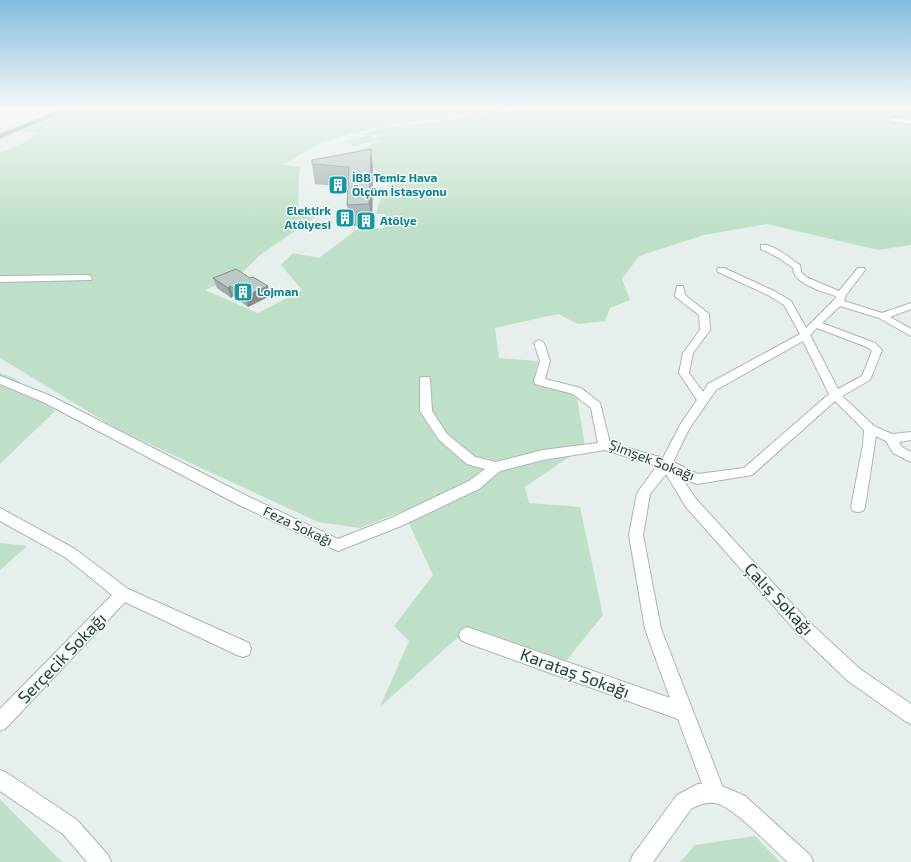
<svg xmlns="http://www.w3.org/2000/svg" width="911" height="862" font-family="'Exo 2',sans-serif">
<rect width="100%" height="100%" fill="#e6efeb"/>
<path fill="#bfe0c8" d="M 78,107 L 521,107 L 388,125 L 350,134 L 323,142 L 282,165 L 301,167 L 299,175 L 298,210 L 315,217 L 260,255 L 240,275 L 205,290 L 258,313 L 302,290 L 281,265 L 293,253 L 319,258 L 356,230 L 384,228 L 385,214 L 376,214 L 379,202 L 391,185 L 357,151 L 378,142 L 378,140 L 353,146 L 345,141 L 370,135 L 377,139 L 377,134 L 361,135 L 380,129 L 516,111 L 532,107 L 911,107 L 911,245 L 878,250 L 767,224 L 704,235 L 639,256 L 622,279 L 630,300 L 610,308 L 605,321 L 578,324 L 558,314 L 495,328 L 499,358 L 538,361 L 534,379 L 576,391 L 585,446 L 525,487 L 529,503 L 580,507 L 603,615 L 554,676 L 457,638 L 380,707 L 409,641 L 394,626 L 433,575 L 403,511 L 360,528 L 318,522 L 117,429 L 0,358 L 0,153 L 25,142 L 37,133 L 21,131 Z
M 0,373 L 14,378 L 55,411 L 0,464 Z
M 0,543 L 27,546 L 0,570 Z
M 0,799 L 62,862 L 0,862 Z
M 755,836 L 780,862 L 680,862 L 695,845 Z"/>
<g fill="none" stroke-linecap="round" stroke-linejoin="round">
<defs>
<path id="minor" d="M 892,118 L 911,120 L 911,124 L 890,121 L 890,119 Z
M 761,245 C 772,243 791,259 800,265 L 801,272 L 806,277 L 839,291 L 858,268 L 864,268 L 865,270 L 846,295 L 844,301 L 882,313 L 911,303 L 911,309 L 890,317 L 911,329 L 911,336 L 879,318 L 840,306 L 822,323 L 875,343 L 882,350 L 870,380 L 842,396 L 874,426 L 892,434 L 911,432 L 911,440 L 899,442 L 902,447 L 911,452 L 911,462 L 893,453 L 886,441 L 876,436 L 865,507 L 863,511 L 858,512 L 853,511 L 851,507 L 863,445 L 864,430 L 835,401 L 752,475 L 697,484 L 681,477 L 696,499 L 806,619 L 860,669 L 911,704 L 911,724 L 905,721 L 848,681 L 794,629 L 686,507 L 666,474 L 650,494 L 643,535 L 661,629 L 725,793 L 722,800 L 715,803 L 708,800 L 678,719 L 467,643 L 461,640 L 459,635 L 461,630 L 467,627 L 670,698 L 645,629 L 629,535 L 637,493 L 657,466 L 605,450 L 543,460 L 500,471 L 479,489 L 401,526 L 338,551 L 239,505 L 43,402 L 0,384 L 0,376 L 51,396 L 249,497 L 338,539 L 391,518 L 469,481 L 485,469 L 467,464 L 439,440 L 420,411 L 420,379 L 421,377 L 429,377 L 430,379 L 432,411 L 447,434 L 475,457 L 496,462 L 543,450 L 598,443 L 591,408 L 573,394 L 535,384 L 534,381 L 540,361 L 534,343 L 539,340 L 544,343 L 550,361 L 545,379 L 581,388 L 600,403 L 610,443 L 663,458 L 680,425 L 697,400 L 679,373 L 683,353 L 700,330 L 699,315 L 677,298 L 675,296 L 677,286 L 683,286 L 685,295 L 709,314 L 710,330 L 693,353 L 689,373 L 703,392 L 708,384 L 800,334 L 784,305 L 768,295 L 718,272 L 717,270 L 718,268 L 724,268 L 774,291 L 791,301 L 806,328 L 836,298 L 836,296 C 824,292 793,284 793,268 L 779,258 L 761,249 ZM 817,328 L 867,347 L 872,351 L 862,376 L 838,389 L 810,335 ZM 803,341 L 829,394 L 744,468 L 698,474 L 673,462 L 689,429 L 716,390 Z
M 88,275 L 91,276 L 92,278 L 91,280 L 0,282 L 0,276 Z
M 0,508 L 75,549 L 128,589 L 249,643 L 251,649 L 249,655 L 243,657 L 237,655 L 125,602 L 6,728 L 0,731 L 0,709 L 112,595 L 65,557 L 0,521 Z"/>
<path id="tertiary" d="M 0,770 L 7,773 L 77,820 L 108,855 L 111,862 L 87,862 L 63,834 L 0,791 Z
M 715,783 L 745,796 L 810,855 L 813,862 L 788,862 C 773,849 732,805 715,803 C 706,802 698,805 691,809 L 653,862 L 630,862 L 633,855 L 677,795 L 698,784 Z"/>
<path id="primary" d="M 69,107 L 76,107 L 0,138 L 0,134 Z"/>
</defs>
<use href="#minor" stroke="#a8b8b2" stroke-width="2"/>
<use href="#tertiary" stroke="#a8b8b2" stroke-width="2"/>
<use href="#primary" stroke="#c2cac8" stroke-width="2"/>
<use href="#minor" fill="#fff" fill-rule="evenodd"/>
<use href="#tertiary" fill="#fff" fill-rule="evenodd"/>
<use href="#primary" fill="#6aa596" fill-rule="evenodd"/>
</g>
<path fill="#a1aea9" d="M 312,164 L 373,168 L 372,226 L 350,226 L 347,205 L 348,187 L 315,184 Z
M 213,278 L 270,296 L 248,307 L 233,296 L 231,298 L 217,288 Z"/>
<path fill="#838d89" d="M 371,149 L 373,168 L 372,226 L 369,204 Z
M 230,286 L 233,296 L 231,298 L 228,288 Z
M 268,286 L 270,296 L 248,307 L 245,296 Z"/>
<path fill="#bbcac4" stroke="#838d89" d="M 371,149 L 369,204 L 347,205 L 349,167 L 312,164 L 312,160 Z
M 236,269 L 250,278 L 253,277 L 268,286 L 245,296 L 230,286 L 228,288 L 213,278 Z"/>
<linearGradient id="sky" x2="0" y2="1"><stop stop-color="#84bce0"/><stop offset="0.47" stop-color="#f4f8f6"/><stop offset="1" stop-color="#f4f8f6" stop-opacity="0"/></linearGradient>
<rect width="911" height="228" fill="url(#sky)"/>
<defs>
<symbol id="building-square" viewBox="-11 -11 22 22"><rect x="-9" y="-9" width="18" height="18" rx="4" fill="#0f9aa8" stroke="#f7fbf9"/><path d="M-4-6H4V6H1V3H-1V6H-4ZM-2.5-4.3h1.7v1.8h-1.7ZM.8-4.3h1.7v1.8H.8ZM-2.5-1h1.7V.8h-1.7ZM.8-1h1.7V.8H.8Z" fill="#fff"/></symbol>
</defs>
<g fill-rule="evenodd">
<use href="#building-square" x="327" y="174" width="22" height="22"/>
<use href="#building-square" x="334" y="207" width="22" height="22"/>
<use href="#building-square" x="355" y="210" width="22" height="22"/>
<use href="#building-square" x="232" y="281" width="22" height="22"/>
</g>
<g text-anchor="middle" stroke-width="3" stroke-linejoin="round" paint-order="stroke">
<g font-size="12" font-weight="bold" fill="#0d838f" stroke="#f7fbf9" text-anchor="start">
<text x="352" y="182">İBB Temiz Hava<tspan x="352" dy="14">Ölçüm İstasyonu</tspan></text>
<text x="331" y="215" text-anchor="end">Elektirk<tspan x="331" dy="14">Atölyesi</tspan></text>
<text x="380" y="225">Atölye</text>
<text x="257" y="296">Lojman</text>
</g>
<g font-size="14" fill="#24423a" stroke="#f7fbf9">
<text transform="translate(652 460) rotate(21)" y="5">Şimşek Sokağı</text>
<text transform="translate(298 526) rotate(25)" y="5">Feza Sokağı</text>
</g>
<g font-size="17" fill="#24423a" stroke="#f7fbf9">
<text transform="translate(779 599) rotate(47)" y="6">Çalış Sokağı</text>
<text transform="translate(62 658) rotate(-46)" y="6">Serçecik Sokağı</text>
<text transform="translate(575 673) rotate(20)" y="6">Karataş Sokağı</text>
</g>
</g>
</svg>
